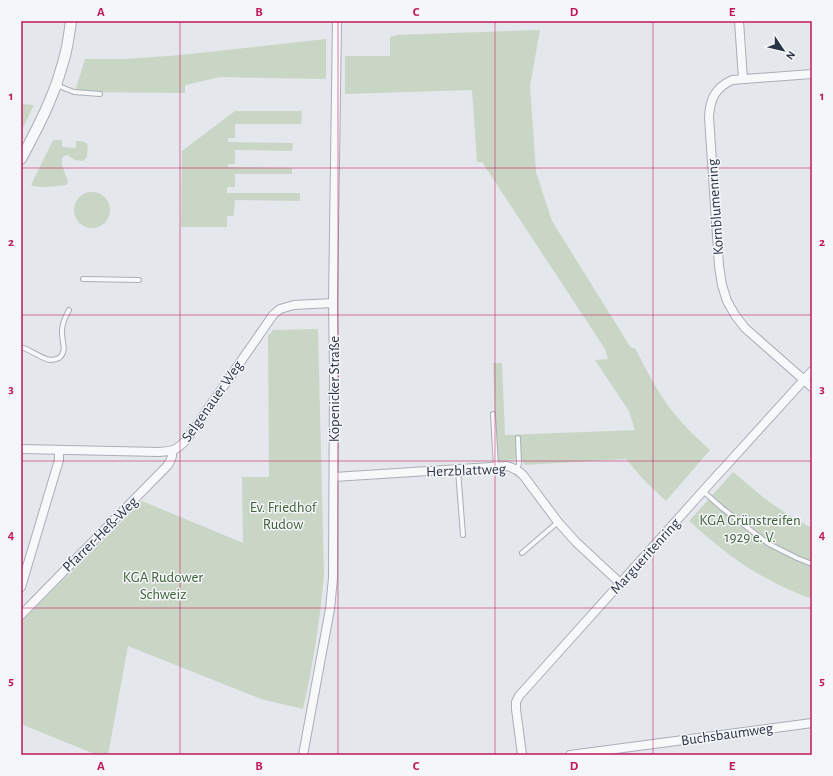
<svg xmlns="http://www.w3.org/2000/svg" width="833" height="776" font-family="'Alegreya Sans',sans-serif">
<rect width="100%" height="100%" fill="#e4e7ec"/>
<path fill="#c9d6c5" d="M 540,30 L 530,86 L 536,172 L 552,221 L 631,348 L 635,348 C 643,363 650,378 659,392 C 672,414 691,433 710,450 L 666,501 L 643,479 L 626,459 L 525,465 L 521,459 L 497,461 L 493,363 L 502,363 L 505,435 L 635,430 L 629,411 L 595,360 L 608,359 L 605,349 L 482,162 L 477,162 L 472,90 L 345,94 L 345,56 L 390,56 L 390,37 L 397,35 Z
M 326,39 L 326,79 L 220,77 L 185,85 L 185,93 L 75,92 L 85,59 L 126,59 L 181,55 Z
M 21,104 L 34,105 L 21,132 Z
M 235,111 L 302,111 L 301,124 L 235,124 L 235,138 L 228,138 L 228,142 L 293,143 L 292,151 L 235,150 L 235,164 L 228,164 L 228,167 L 292,168 L 292,174 L 235,174 L 235,187 L 227,187 L 227,193 L 300,193 L 300,201 L 235,200 L 234,213 L 233,216 L 227,216 L 227,227 L 181,227 L 182,151 Z
M 54,140 L 62,140 L 62,147 L 76,148 L 76,141 C 90,141 88,144 87,157 L 83,161 L 75,160 L 67,155 L 64,156 L 62,158 L 62,165 L 68,182 L 66,185 C 55,186 41,189 31,185 L 52,142 Z
M74 210a18 18 0 1 1 36 0a18 18 0 1 1-36 0Z
M 318,329 L 324,575 C 320,620 313,665 303,709 L 261,699 L 128,646 L 108,755 L 97,755 L 21,724 L 21,622 L 142,501 L 243,543 L 242,477 L 269,477 L 268,336 L 273,330 Z
M 733,472 C 744,481 755,491 767,500 C 781,511 796,519 812,528 L 812,599 C 783,588 755,574 730,555 C 716,545 703,533 689,521 Z"/>
<g fill="none" stroke-linecap="round" stroke-linejoin="round">
<defs>
<path id="service" d="M 56,85 L 74,92 L 100,94
M 83,279 L 139,280
M 21,347 C 31,350 40,358 50,360 C 53,360 57,359 59,358 C 68,351 61,340 62,331 C 62,323 65,317 69,310
M 493,414 L 496,467
M 517,469 L 519,464 L 518,438
M 458,470 L 463,535
M 703,491 L 722,508 L 769,544 L 797,558 L 812,564
M 522,553 L 558,522"/>
<path id="minor" d="M 739,21 L 743,79
M 812,74 L 732,80 C 715,88 710,99 709,117 L 719,266 L 722,285 L 727,301 L 735,315 L 745,328 L 812,387
M 21,449 L 159,452 C 174,451 177,450 187,439 L 273,315 L 280,309 L 294,305 L 333,303
M 334,477 L 507,466 C 514,468 518,470 523,475 L 558,522 L 576,542 L 620,583
M 21,587 L 59,460 L 59,450
M 21,615 L 167,466 C 171,461 173,457 172,451
M 303,755 L 330,609 L 333,578 L 334,371 L 333,303 L 337,21
M 522,755 L 516,709 L 516,702 L 519,696 L 703,491 L 812,371
M 570,755 L 812,723"/>
<path id="tertiary" d="M 21,159 C 37,129 53,99 62,66 C 67,52 69,36 71,21"/>
</defs>
<use href="#service" stroke="#a9aeb7" stroke-width="6"/>
<use href="#minor" stroke="#a9aeb7" stroke-width="10"/>
<use href="#tertiary" stroke="#a9aeb7" stroke-width="12"/>
<use href="#service" stroke="#f7f8fa" stroke-width="4"/>
<use href="#minor" stroke="#f7f8fa" stroke-width="8"/>
<use href="#tertiary" stroke="#f7f8fa" stroke-width="10"/>
</g>
<path fill="none" stroke="#c2185b" stroke-width="1" stroke-opacity="0.55" d="M 180,21 L 180,755M 338,21 L 338,755M 495,21 L 495,755M 653,21 L 653,755M 21,168 L 812,168M 21,315 L 812,315M 21,461 L 812,461M 21,608 L 812,608"/>
<g text-anchor="middle" stroke-width="3" stroke-linejoin="round" paint-order="stroke">
<g font-size="15" fill="#2b3445" stroke="#f4f6f9">
<text transform="translate(715 207) rotate(-94)" y="5">Kornblumenring</text>
<text transform="translate(334 389) rotate(-90)" y="5">Köpenicker Straße</text>
<text transform="translate(212 401) rotate(-55)" y="5">Selgenauer Weg</text>
<text transform="translate(466 470) rotate(-2)" y="5">Herzblattweg</text>
<text transform="translate(100 534) rotate(-45)" y="5">Pfarrer-Heß-Weg</text>
<text transform="translate(645 556) rotate(-48)" y="5">Margueritenring</text>
<text transform="translate(727 734) rotate(-8)" y="5">Buchsbaumweg</text>
</g>
<g font-size="15" fill="#3f6138" stroke="#f4f6f9">
<text x="283" y="512">Ev. Friedhof<tspan x="283" dy="17">Rudow</tspan></text>
<text x="750" y="525">KGA Grünstreifen<tspan x="750" dy="17">1929 e. V.</tspan></text>
<text x="163" y="582">KGA Rudower<tspan x="163" dy="17">Schweiz</tspan></text>
</g>
</g>
<rect width="833" height="776" fill="none" stroke="#f4f6f9" stroke-width="44"/>
<g transform="translate(783 50) rotate(125)" stroke="#f4f6f9" stroke-width="3" paint-order="stroke">
<path d="M0-3L7 15L0 10L-7 15Z" fill="#2b3445"/>
<text y="-6" font-size="11" font-weight="bold" text-anchor="middle" fill="#2b3445">N</text>
</g>
<rect x="22" y="22" width="789" height="732" fill="none" stroke="#c2185b" stroke-width="1.5"/>
<g font-size="13" text-anchor="middle" font-weight="bold" fill="#c2185b">
<text x="101" y="16">A</text>
<text x="259" y="16">B</text>
<text x="416" y="16">C</text>
<text x="574" y="16">D</text>
<text x="732" y="16">E</text>
<text x="11" y="100">1</text>
<text x="822" y="100">1</text>
<text x="11" y="246">2</text>
<text x="822" y="246">2</text>
<text x="11" y="393">3</text>
<text x="822" y="393">3</text>
<text x="11" y="539">4</text>
<text x="822" y="539">4</text>
<text x="11" y="685">5</text>
<text x="822" y="685">5</text>
<text x="101" y="770">A</text>
<text x="259" y="770">B</text>
<text x="416" y="770">C</text>
<text x="574" y="770">D</text>
<text x="732" y="770">E</text>
</g>
</svg>
